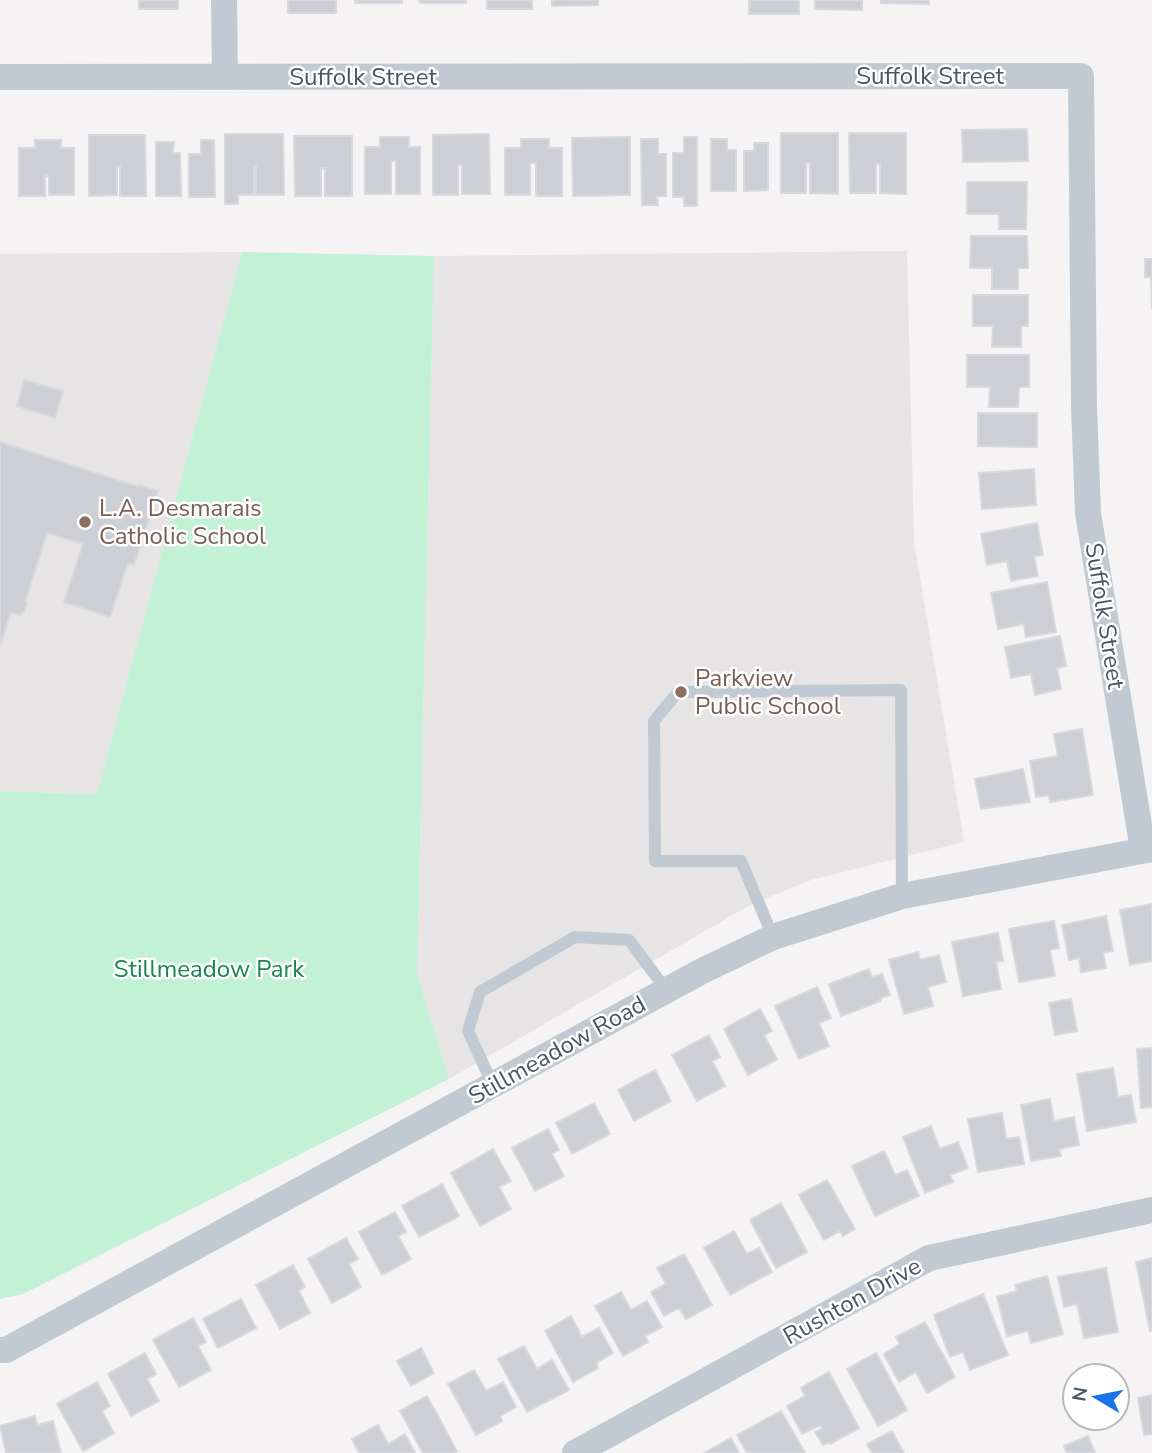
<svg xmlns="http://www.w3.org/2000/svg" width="1152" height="1453" font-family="'Nunito Sans',sans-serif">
<rect width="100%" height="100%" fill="#f5f3f3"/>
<path fill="#e6e4e5" d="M 907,251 L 914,542 L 964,842 L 811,880 L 750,905 L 449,1079 L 417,974 L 434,256 Z
M 242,252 L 97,794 L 0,791 L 0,254 Z"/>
<path fill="#c3f1d5" d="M 242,252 L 434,256 L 417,974 L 449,1079 L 23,1294 L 0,1299 L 0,791 L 97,794 Z"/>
<path fill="#cdcfd5" stroke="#d7d9de" stroke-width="2" d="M 139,0 L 178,0 L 178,9 L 139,9 Z
M 288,0 L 336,0 L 336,13 L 288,13 Z
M 355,0 L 402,0 L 402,3 L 355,3 Z
M 419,0 L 466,0 L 466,3 L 420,3 Z
M 487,0 L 532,0 L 532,9 L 487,9 Z
M 552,0 L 598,0 L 598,5 L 552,6 Z
M 749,0 L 799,0 L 799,14 L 749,14 Z
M 815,0 L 862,0 L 862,10 L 815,9 Z
M 881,0 L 929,0 L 929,4 L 881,3 Z
M 1027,129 L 1028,161 L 963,162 L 962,130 Z
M 781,133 L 838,133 L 838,194 L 810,193 L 810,163 L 806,163 L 806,193 L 781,193 Z
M 849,133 L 906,133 L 906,194 L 880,193 L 880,164 L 876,163 L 876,193 L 850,193 Z
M 225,134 L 283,134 L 284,195 L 256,195 L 256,166 L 254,166 L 254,195 L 238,195 L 238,204 L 225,204 Z
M 489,134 L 490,194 L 462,194 L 462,165 L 458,165 L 458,195 L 433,195 L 433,135 Z
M 89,135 L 145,135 L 146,196 L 120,196 L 120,166 L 117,166 L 117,195 L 89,196 Z
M 294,136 L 352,136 L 352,196 L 325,196 L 325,168 L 321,168 L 321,196 L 295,196 Z
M 380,137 L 409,137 L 409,147 L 420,147 L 420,194 L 396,194 L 396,161 L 391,161 L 391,194 L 365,194 L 365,147 L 380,147 Z
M 630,137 L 630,195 L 573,196 L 572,138 Z
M 684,137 L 697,137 L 697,206 L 684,206 L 684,197 L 673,197 L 673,153 L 684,153 Z
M 521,139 L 549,139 L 549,148 L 562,148 L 562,196 L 536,196 L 536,163 L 530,163 L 530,195 L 505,195 L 505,148 L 521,148 Z
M 641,139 L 658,139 L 658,154 L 666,154 L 666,196 L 657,196 L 658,205 L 642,205 Z
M 711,139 L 727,139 L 727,150 L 736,150 L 736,191 L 711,191 Z
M 35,140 L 61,140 L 61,148 L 74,148 L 74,195 L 49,195 L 49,176 L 45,176 L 45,196 L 19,196 L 19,148 L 35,148 Z
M 201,140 L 214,140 L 215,197 L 189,197 L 189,154 L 201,154 Z
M 156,142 L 174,142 L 173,153 L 180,153 L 181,196 L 156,196 Z
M 754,143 L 768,143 L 768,190 L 744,191 L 744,151 L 754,151 Z
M 967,182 L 1027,182 L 1026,229 L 999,229 L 999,214 L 967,214 Z
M 971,236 L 1027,236 L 1028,268 L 1018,268 L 1018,289 L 992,289 L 992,268 L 970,268 Z
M 1145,259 L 1152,259 L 1152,309 L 1151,277 L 1145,277 Z
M 973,295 L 1028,295 L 1028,326 L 1021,326 L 1021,347 L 992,347 L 993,326 L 973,326 Z
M 967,355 L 1029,355 L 1029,387 L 1019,387 L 1018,407 L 989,407 L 990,387 L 967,387 Z
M 24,380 L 63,391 L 55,418 L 17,406 Z
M 978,413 L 1037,413 L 1037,447 L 978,446 Z
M 0,442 L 139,487 L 139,485 L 158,491 L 134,565 L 128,563 L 110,617 L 64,602 L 83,544 L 47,533 L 25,602 L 27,603 L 24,613 L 21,612 L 20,615 L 11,612 L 0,646 Z
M 1034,469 L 1036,505 L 982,509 L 979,473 Z
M 1037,523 L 1043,555 L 1034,556 L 1038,576 L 1011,581 L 1007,561 L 987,565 L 981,534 Z
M 1047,582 L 1056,632 L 1026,637 L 1024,624 L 998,629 L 991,593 Z
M 1060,636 L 1066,666 L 1057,668 L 1061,689 L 1035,695 L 1031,674 L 1011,678 L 1005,647 Z
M 1082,729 L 1093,795 L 1050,802 L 1049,795 L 1036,797 L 1030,761 L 1058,756 L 1054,734 Z
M 1023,769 L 1030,802 L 981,809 L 975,779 Z
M 1152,904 L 1152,961 L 1130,965 L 1120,910 Z
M 1106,916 L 1113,951 L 1103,953 L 1106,968 L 1081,972 L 1079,958 L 1069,960 L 1062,925 Z
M 1054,921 L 1059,948 L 1050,950 L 1055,976 L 1019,982 L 1009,929 Z
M 998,933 L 1003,961 L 996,962 L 1001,989 L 963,996 L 952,942 Z
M 918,952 L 920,960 L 939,955 L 946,982 L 928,987 L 933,1006 L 904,1014 L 889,960 Z
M 869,969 L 872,977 L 882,974 L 890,995 L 880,998 L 881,1001 L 841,1016 L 829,984 Z
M 817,987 L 831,1018 L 819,1023 L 829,1046 L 799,1059 L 775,1006 Z
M 1071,999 L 1077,1031 L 1055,1035 L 1049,1003 Z
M 760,1009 L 772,1031 L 764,1035 L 777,1059 L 748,1075 L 724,1029 Z
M 709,1035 L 720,1057 L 712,1061 L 725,1086 L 697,1101 L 672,1055 Z
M 1152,1048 L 1152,1107 L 1141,1108 L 1137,1049 Z
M 1113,1068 L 1118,1097 L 1131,1095 L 1136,1122 L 1087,1131 L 1077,1074 Z
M 655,1070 L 671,1101 L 634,1121 L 618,1090 Z
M 1050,1099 L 1054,1121 L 1074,1117 L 1079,1145 L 1059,1149 L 1061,1156 L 1031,1161 L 1021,1105 Z
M 594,1103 L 610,1134 L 572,1154 L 556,1123 Z
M 1002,1113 L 1006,1139 L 1019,1137 L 1024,1164 L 978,1172 L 968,1119 Z
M 931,1126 L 940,1149 L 958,1142 L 968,1168 L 950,1175 L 953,1182 L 925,1193 L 903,1137 Z
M 548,1129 L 559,1150 L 552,1154 L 564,1176 L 535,1191 L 512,1148 Z
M 493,1149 L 511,1181 L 499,1187 L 511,1209 L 480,1226 L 451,1173 Z
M 884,1151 L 895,1175 L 907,1170 L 919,1196 L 875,1216 L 852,1166 Z
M 827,1180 L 855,1229 L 843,1236 L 840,1231 L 824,1240 L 799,1195 Z
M 442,1184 L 459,1216 L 419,1237 L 402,1206 Z
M 781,1203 L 807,1252 L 776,1268 L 750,1220 Z
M 395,1212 L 406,1232 L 398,1236 L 411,1259 L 382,1275 L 359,1232 Z
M 734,1231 L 747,1254 L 759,1248 L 772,1272 L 730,1295 L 704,1248 Z
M 346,1238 L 358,1259 L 349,1264 L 361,1287 L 332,1303 L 308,1259 Z
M 684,1254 L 712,1305 L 686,1319 L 679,1308 L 664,1316 L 651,1292 L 666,1284 L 657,1268 Z
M 1152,1258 L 1152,1331 L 1150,1331 L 1136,1262 Z
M 293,1265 L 305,1287 L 299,1291 L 310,1313 L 280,1329 L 256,1285 Z
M 1106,1268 L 1118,1332 L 1084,1338 L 1077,1304 L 1064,1307 L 1058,1277 Z
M 1047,1276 L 1063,1334 L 1031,1343 L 1028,1331 L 1007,1336 L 997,1297 L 1017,1291 L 1015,1285 Z
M 621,1292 L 631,1310 L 647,1301 L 662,1327 L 645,1336 L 648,1342 L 623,1356 L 595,1306 Z
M 983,1294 L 1008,1355 L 970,1370 L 963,1352 L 950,1357 L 934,1315 Z
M 241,1299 L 256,1328 L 218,1348 L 203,1319 Z
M 571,1316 L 582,1337 L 599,1328 L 613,1353 L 596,1363 L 598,1368 L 573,1382 L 545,1331 Z
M 193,1318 L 206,1342 L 198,1346 L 211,1370 L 179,1387 L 153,1340 Z
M 925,1322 L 955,1377 L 927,1393 L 916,1372 L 899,1382 L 884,1354 L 900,1344 L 896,1337 Z
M 524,1346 L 537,1369 L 552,1360 L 569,1390 L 527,1412 L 498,1359 Z
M 421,1348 L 434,1373 L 411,1386 L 397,1361 Z
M 145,1353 L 156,1374 L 147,1379 L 159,1401 L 131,1416 L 108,1374 Z
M 876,1353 L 907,1410 L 878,1426 L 847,1369 Z
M 474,1370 L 486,1391 L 503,1382 L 516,1407 L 500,1416 L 502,1421 L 476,1435 L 448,1384 Z
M 829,1372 L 859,1428 L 830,1444 L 829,1442 L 823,1445 L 815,1432 L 822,1429 L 820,1425 L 802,1434 L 787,1406 L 805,1396 L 801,1388 Z
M 97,1382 L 110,1406 L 102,1411 L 114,1433 L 83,1451 L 57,1404 Z
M 1152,1395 L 1152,1434 L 1144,1435 L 1138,1398 Z
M 427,1396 L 457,1451 L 453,1453 L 423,1453 L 400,1411 Z
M 781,1411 L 805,1453 L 747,1453 L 737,1435 Z
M 35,1416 L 37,1425 L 53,1421 L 61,1453 L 6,1453 L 0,1426 Z
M 378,1425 L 388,1444 L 405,1434 L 415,1453 L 359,1453 L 352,1439 Z
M 892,1431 L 904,1453 L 872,1453 L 867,1444 Z
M 1088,1436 L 1095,1453 L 1067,1453 L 1064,1446 Z
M 731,1438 L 739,1453 L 704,1453 Z"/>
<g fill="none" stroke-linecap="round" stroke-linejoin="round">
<path stroke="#c1cad2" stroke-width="12" d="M 773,937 L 741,861 L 655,861 L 654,721 L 678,692 L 901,690 L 902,896
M 493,1085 L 468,1031 L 480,992 L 575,937 L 629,940 L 667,991"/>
<path stroke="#c1cad2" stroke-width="26" d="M 224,0 L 225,77
M 0,77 L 1081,76 L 1084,407 L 1088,513 L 1143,850
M 0,1350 L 6,1350 L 702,971 L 773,937 L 902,896 L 1152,849
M 575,1453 L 929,1258 L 1152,1210"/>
</g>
<g fill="#8d6e63" stroke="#fff" stroke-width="2.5">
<circle cx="85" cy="522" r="7"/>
<circle cx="681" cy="692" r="7"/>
</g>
<g text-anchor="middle" stroke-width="5" stroke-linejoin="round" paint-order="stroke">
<g font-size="24" fill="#4a5661" stroke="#fff">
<text x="930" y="84">Suffolk Street</text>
<text x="363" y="85">Suffolk Street</text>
<text transform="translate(1105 616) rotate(81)" y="8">Suffolk Street</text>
<text transform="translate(557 1050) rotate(-29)" y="8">Stillmeadow Road</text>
<text transform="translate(852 1301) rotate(-29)" y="8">Rushton Drive</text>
</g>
<g font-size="24" fill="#785e54" stroke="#fff" text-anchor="start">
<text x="99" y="516">L.A. Desmarais<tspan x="99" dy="28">Catholic School</tspan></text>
<text x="695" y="686">Parkview<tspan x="695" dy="28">Public School</tspan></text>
</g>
<g font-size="24" fill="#17864f" stroke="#fff">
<text x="209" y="977">Stillmeadow Park</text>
</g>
</g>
<g transform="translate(1096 1397) rotate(280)"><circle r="33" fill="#ffffff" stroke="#b7bbc0" stroke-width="2"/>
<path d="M0-5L12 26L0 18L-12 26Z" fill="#1a73e8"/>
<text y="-10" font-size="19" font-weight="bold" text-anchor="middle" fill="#4a5661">N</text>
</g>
</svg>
